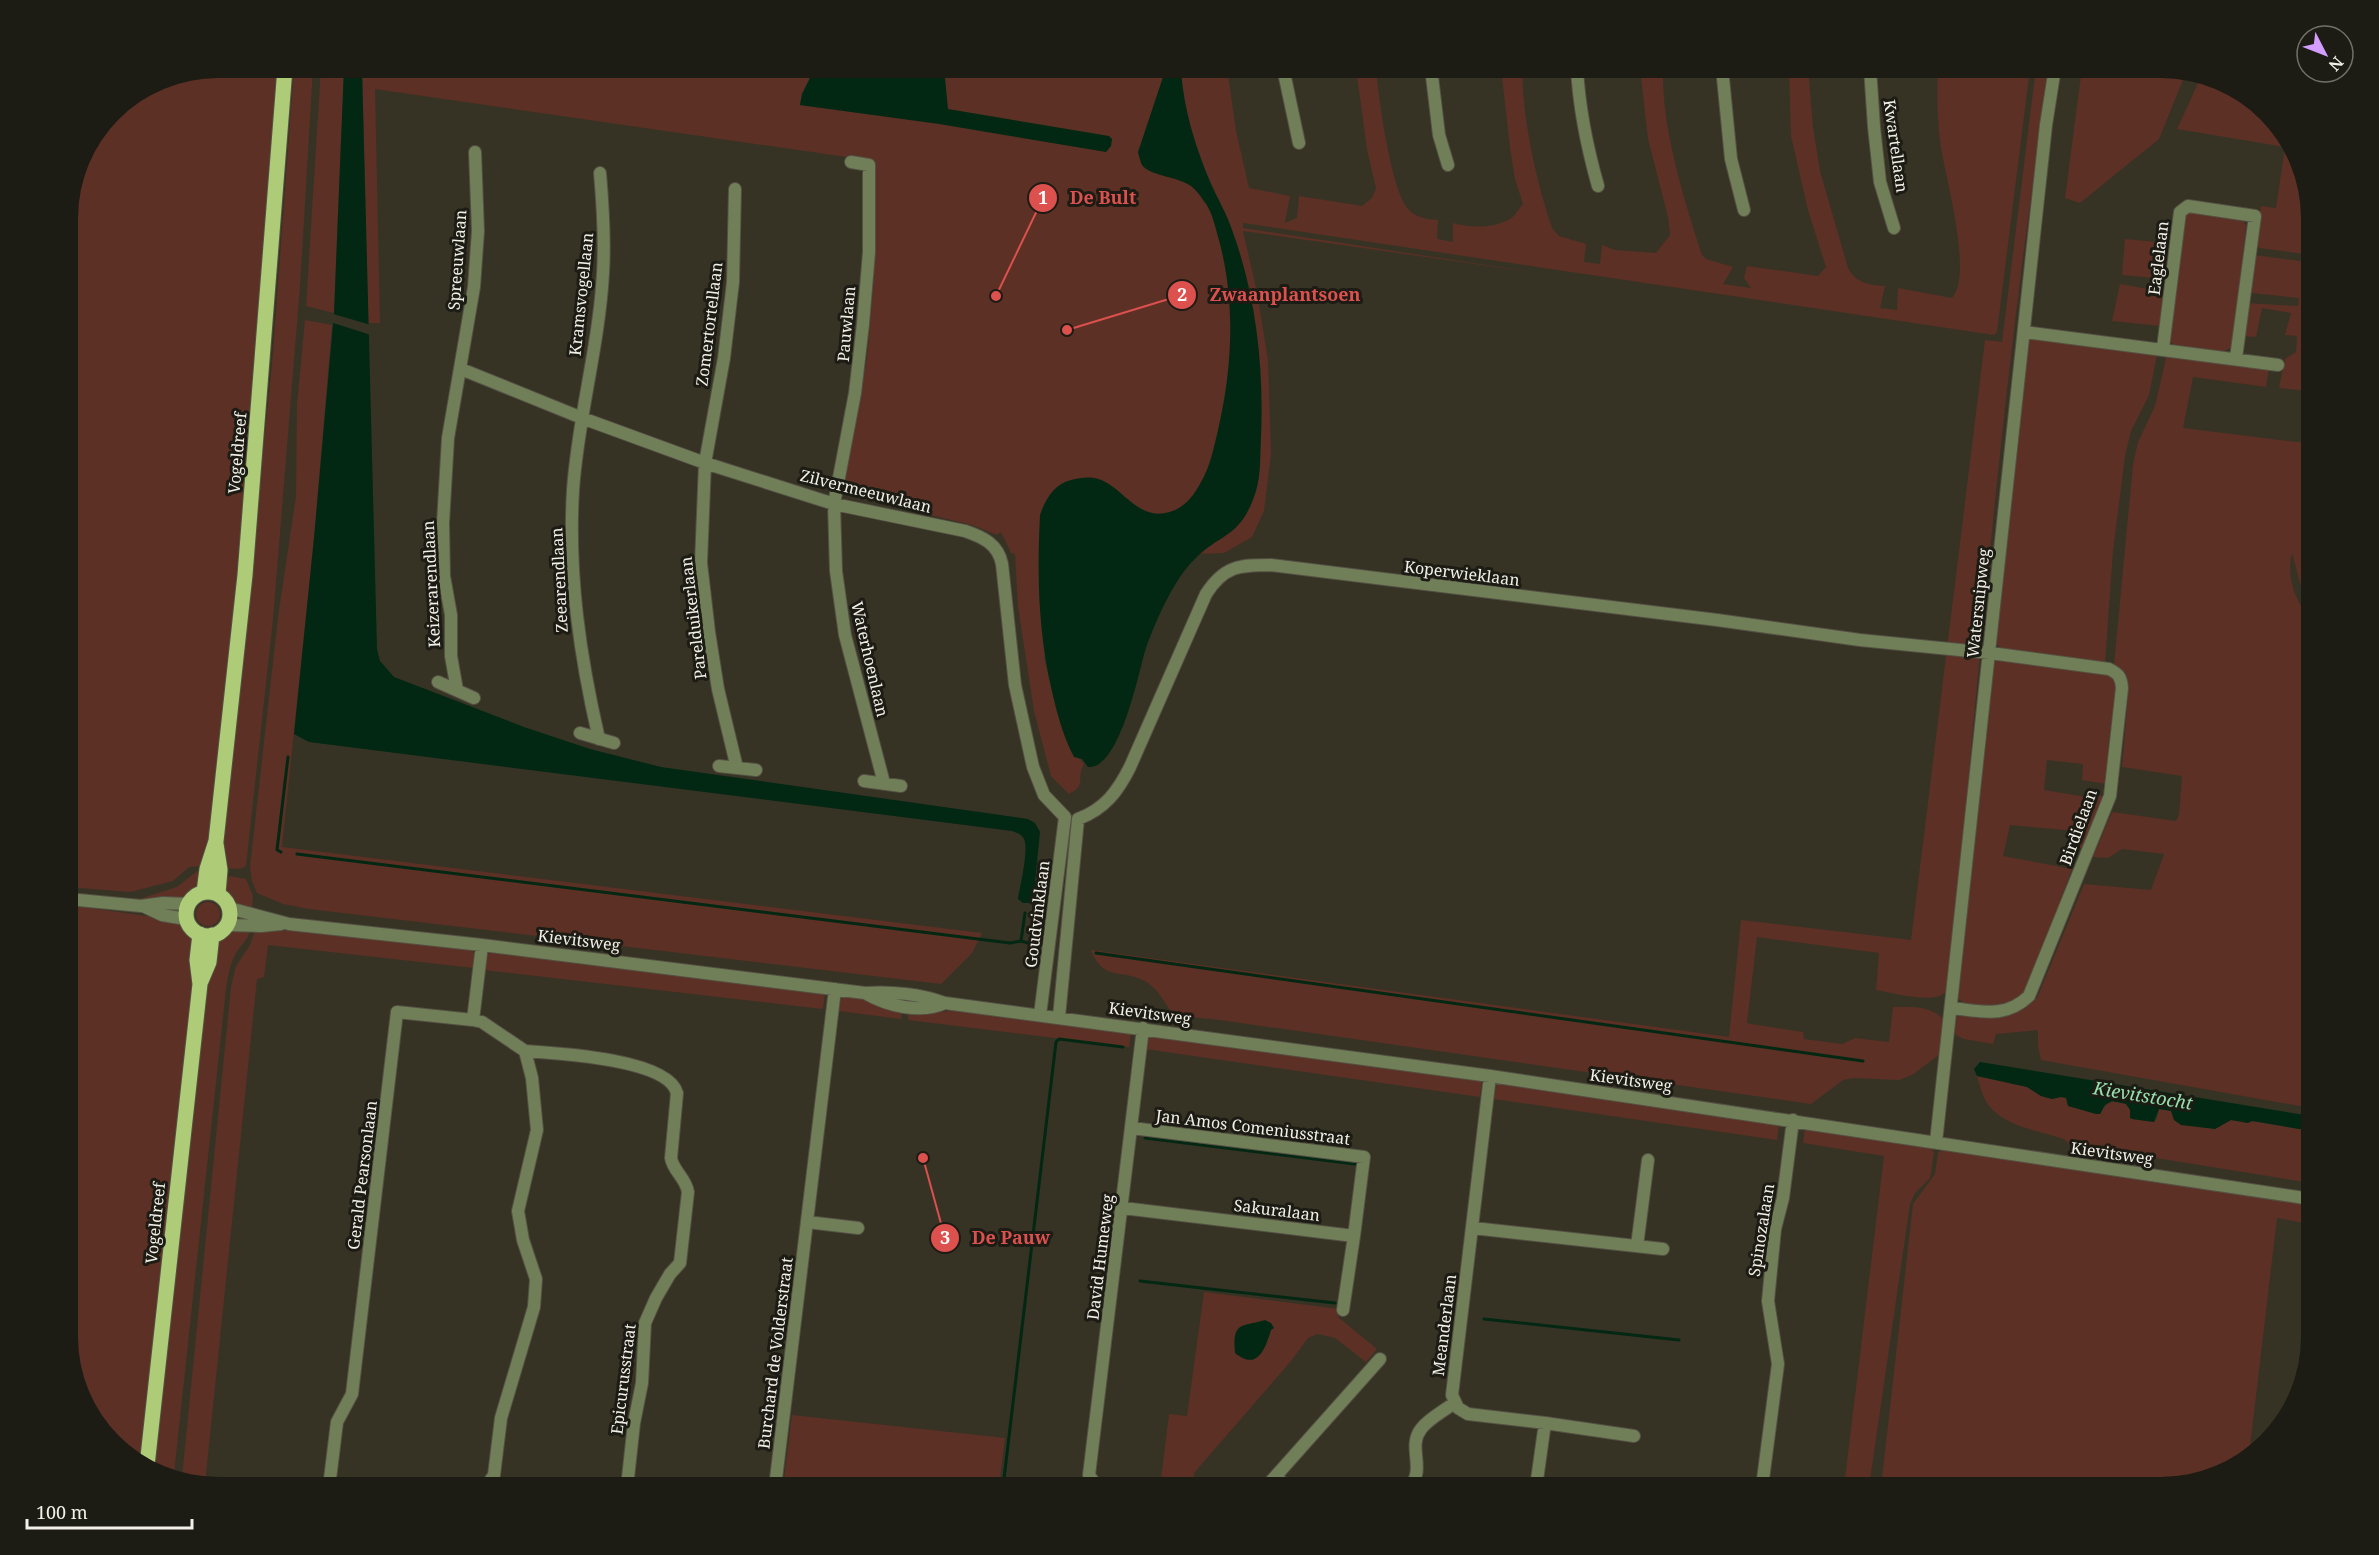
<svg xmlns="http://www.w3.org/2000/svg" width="2379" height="1555" font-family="'Noto Serif',serif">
<rect width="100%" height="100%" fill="#363325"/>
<path fill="#5c3024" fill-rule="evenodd" d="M 218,68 L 277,68 L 265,268 L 252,433 L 212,824 L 204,866 L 189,867 L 173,881 L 130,892 L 68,887 L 68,208 L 83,152 L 112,111 L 161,79 Z
M 294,68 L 313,68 L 300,286 L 273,619 L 246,866 L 240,869 L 223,868 L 225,829 L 272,364 Z
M 321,68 L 344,68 L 334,313 L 306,306 Z
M 362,68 L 815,68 L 802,94 L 800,105 L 875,115 L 890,68 L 1227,68 L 1236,131 L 1249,188 L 1290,196 L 1285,223 L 1297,218 L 1299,196 L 1362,206 L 1372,198 L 1376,188 L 1367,150 L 1356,68 L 1376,68 C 1378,95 1391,190 1408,209 C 1416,218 1427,219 1438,220 L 1437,239 L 1453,242 L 1453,223 C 1469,228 1491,228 1506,221 C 1514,218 1518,210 1523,204 L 1515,179 L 1510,148 L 1501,68 L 1522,68 C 1523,122 1535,176 1552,228 L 1559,236 L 1586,244 L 1584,262 L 1600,264 L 1602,245 L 1615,250 L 1656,253 L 1670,235 L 1668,217 L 1648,139 L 1640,68 L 1663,68 C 1661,126 1684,200 1702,255 L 1706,259 L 1733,267 L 1723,284 L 1751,288 L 1744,278 L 1747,266 L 1818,276 L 1826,267 L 1808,210 L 1791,136 L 1789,68 L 1808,68 L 1813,127 L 1820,171 L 1848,268 C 1856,283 1869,285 1885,286 L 1880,308 L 1897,310 L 1898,288 L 1952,298 C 1974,274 1944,174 1940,141 C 1937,117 1937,92 1938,68 L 2030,68 L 1997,332 L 1994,335 L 1243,223 L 1243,228 L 1532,272 L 1243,231 L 1257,292 L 1268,360 L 1271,454 L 1264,511 L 1252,537 L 1224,553 L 1075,558 L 1044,657 L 1057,712 L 1069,746 L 1084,764 C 1075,780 1088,784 1069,794 L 1051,776 L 1034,711 L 1018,607 L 1015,554 L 1011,553 L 1002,534 L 1000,532 L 997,535 L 972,525 L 852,496 L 846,493 L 844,487 L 867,358 L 874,278 L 874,161 L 375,89 L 380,323 L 368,323 Z
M 2036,68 L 2050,68 C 2002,372 1978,681 1949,988 C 1939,1007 1895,993 1876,990 L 1879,953 L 1757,937 L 1747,1023 L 1751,1024 L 1803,1032 L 1804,1039 L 1842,1044 L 1855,1038 L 1889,1042 L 1893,1007 C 1910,1007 1934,1005 1944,1021 L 1943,1052 L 1912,1075 L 1899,1080 L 1853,1078 L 1843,1080 L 1811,1104 L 1213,1019 L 1174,1016 C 1166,1004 1159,991 1148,983 C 1124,967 1104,984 1091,950 L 1729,1037 L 1741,920 L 1911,940 L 1985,340 L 2002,342 Z
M 2082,68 L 2161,68 L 2185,75 L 2159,139 L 2080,203 L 2065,198 Z
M 2200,79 L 2244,93 L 2292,143 L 2311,218 L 2311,1108 L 2041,1060 L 2038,1046 L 2038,1030 L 1996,1034 L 1993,1044 L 1964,1039 L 1956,1035 C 1953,1028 1954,1021 1959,1014 L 2014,1013 L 2037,998 L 2084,884 L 2151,890 L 2164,854 L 2122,849 L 2108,858 L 2093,857 L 2112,812 L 2176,821 L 2179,815 L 2182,776 L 2122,767 L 2129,684 L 2125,673 L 2114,665 L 2133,464 L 2138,442 L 2155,406 L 2167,354 L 2269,368 L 2266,387 L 2193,377 L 2183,428 L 2305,443 L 2310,391 L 2279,388 L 2285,359 L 2296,352 L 2297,336 L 2285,335 L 2291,313 L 2262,308 L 2256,337 L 2243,336 L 2247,303 L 2298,306 L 2299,298 L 2251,293 L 2254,255 L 2299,261 L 2304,260 L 2304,254 L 2259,248 L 2255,242 L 2261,206 L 2276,208 L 2285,147 L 2177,129 ZM 2292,553 L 2310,620 C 2295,599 2286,578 2292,553 Z
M 2192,211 L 2241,219 L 2246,225 L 2234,338 L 2230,348 L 2222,352 L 2177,346 L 2170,342 L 2168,335 L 2183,220 L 2186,215 Z
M 2125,239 L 2168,243 L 2164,279 L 2122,275 Z
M 2120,284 L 2165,292 L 2161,326 L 2112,321 Z
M 305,320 L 332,325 L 314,538 L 282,847 L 982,933 L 972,953 L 941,984 L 309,909 L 283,904 L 257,893 L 252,881 L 250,867 L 278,617 L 296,496 L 297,404 Z
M 2036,337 L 2157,355 L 2149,395 L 2131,431 L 2125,456 L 2113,551 L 2105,663 L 2003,649 L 1995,643 L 2026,349 L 2030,339 Z
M 2002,658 L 2111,674 L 2117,681 L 2108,747 L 2107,784 L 2082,780 L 2083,764 L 2047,760 L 2044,790 L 2086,797 L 2087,795 L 2103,796 L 2084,846 L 2081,848 L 2074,847 L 2076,831 L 2010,825 L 2003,856 L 2072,869 L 2026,994 C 2021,998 2016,1003 2009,1005 C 1995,1010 1967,1010 1957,997 L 1994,661 Z
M 197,871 L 204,872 C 193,909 170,898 139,899 L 177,887 Z
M 223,875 L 246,879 L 253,896 L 252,909 C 229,904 226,897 223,875 Z
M196 914a12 12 0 1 1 24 0a12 12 0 1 1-24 0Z
M 68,905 L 176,920 L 183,924 L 193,938 L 190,1021 L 141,1464 L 135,1462 L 87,1412 L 68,1347 Z
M 250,930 C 248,941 240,945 235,955 C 229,966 228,978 226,989 L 174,1474 L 152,1468 L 206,995 L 218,941 L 232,931 Z
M 255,930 L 306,931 L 470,948 L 476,956 L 474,968 L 268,945 L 264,977 L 257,979 L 205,1484 L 182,1477 L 231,987 L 236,966 L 250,945 Z
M 492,951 L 825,992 L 823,1009 L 483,970 L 485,957 Z
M 842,995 L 853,996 L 878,1005 L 902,1009 L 901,1019 L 839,1011 Z
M 909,1010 L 933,1013 L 957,1010 L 1131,1033 L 1129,1047 L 908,1020 Z
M 1147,1035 L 1482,1080 L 1480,1097 L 1145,1049 Z
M 1977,1076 L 2027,1087 L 2041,1096 L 2052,1099 L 2061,1097 L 2066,1098 L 2068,1101 L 2100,1114 C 2107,1100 2113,1101 2126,1103 L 2130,1110 L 2130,1117 L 2132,1119 L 2154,1122 L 2157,1118 L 2159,1109 L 2171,1111 L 2215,1129 L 2231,1120 L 2248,1123 L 2252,1121 L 2311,1131 L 2311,1183 L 2069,1144 L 2064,1139 C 2040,1131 2007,1127 1990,1107 C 1983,1099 1980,1086 1977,1076 Z
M 1497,1083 L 1779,1124 L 1777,1140 L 1494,1099 Z
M 1805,1128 L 1931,1147 L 1934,1153 L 1930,1178 L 1915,1193 L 1910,1204 L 1869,1487 L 1844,1487 L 1884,1156 L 1803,1143 Z
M 1943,1149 L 2311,1205 L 2311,1224 L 2277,1218 L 2249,1455 L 2236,1468 L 2161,1487 L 1881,1487 L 1913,1204 L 1935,1174 L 1938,1153 Z
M 1204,1292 L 1339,1309 L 1338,1317 L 1377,1349 L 1366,1362 L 1335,1338 L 1318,1334 L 1308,1338 L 1291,1361 L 1194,1473 L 1193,1482 L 1198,1487 L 1160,1487 L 1169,1414 L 1187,1416 Z
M 792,1415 L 1005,1438 L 999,1487 L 783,1487 Z"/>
<path fill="#022813" d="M 344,68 L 368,68 L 362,69 L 377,649 L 380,661 L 394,677 L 524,727 L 590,749 L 661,767 L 1028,819 L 1035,823 L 1040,832 L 1033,903 L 1023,903 L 1018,899 C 1020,886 1029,850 1024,839 C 1022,834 1017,833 1012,831 L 309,742 L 294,734 L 314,538 L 334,313 Z
M 815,68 L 944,68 L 948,109 L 1109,136 L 1112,139 L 1111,146 L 1106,152 L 939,124 L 800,105 L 802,94 Z
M 1166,68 L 1181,68 C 1183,108 1196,149 1212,186 C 1218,199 1226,213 1231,227 C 1256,294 1264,366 1261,437 C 1260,455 1261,474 1256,491 C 1240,541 1220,531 1191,563 C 1172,583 1154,625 1145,651 C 1138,676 1119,770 1088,767 L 1082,759 L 1074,757 C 1063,736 1057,713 1052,691 C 1038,632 1037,575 1040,515 C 1045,500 1054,484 1071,480 C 1079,478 1086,477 1094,478 C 1121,483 1135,519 1165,513 C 1183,510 1193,497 1201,482 C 1210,467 1214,447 1218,430 C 1233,366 1236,297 1217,233 C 1214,222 1211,209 1203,200 C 1200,195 1196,190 1191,186 C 1179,177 1150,176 1142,165 C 1140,161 1139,156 1138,152 Z
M 1980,1062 L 2311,1116 L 2311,1131 L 2252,1121 L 2248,1123 L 2231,1120 L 2215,1129 L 2181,1125 L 2174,1120 L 2171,1111 L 2159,1109 L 2154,1122 L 2132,1119 L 2130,1118 L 2130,1110 L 2126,1104 L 2112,1101 L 2105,1105 L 2100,1114 L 2096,1114 L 2068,1106 L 2066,1098 L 2061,1097 L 2052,1099 L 2041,1096 L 2027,1087 L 1977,1076 L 1974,1069 Z
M 1265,1320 L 1271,1323 L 1274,1328 L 1271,1330 C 1265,1350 1257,1371 1235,1353 C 1232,1321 1242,1327 1265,1320 Z"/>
<path fill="#363325" d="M 330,313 L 371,325 L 371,335 L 330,322 Z"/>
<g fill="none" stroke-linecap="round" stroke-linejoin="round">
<path stroke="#022813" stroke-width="3" d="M 281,852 L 277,850 L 288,757
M 297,854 L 1010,943 L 1021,941 L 1028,943
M 1021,941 L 1025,913
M 1096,953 L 1863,1061
M 1145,1138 L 1355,1164
M 1140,1281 L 1335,1303
M 1484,1319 L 1679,1340
M 1003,1487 L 1056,1042 L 1059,1039 L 1123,1047"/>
<defs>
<path id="minor" d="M 1283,68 L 1299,143
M 1431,68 L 1439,135 L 1448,165
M 1577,68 C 1579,108 1587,147 1598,186
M 1722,68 L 1731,159 L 1744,210
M 1870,68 L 1874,127 L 1880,182 L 1894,228
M 851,162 L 869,165 L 869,252 L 863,324 L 855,393 L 834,504 L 836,571 L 845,635 L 884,783
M 735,189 L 733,282 L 724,358 L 705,463 L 701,563 L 709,632 L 718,689 L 737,768
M 2024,332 L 2278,365
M 2163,348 L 2180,212 L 2188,206 L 2255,216 L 2236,358
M 461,369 L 582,418 L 705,463 L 834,504 L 965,531 C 983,537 998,544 1002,564 L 1015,685 L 1033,767 L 1044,795 L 1065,817
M 438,682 L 474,698
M 457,690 L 451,656 L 451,615 L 444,576 L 443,523 L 448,438 L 474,287 L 478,231 L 475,152
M 580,733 L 614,743
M 599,739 C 580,657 568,575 573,490 C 578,417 599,346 603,273 C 605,240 603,207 600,173
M 719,766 L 756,770
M 864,781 L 901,786
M 1078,819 C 1105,809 1118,791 1130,767 L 1206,594 C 1224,566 1239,565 1271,565 L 1717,620 L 1860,640 L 1990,653 L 2109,669 C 2119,674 2121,677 2122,688 L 2110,796 L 2029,996 C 2005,1019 1981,1011 1951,1008
M 68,899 L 141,906 L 163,903 L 188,904
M 143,906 L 162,915 L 186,919
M 229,908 L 289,924 L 482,945 L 865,993 C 890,991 921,994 945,1003 L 1490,1076 L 2311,1199
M 227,925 L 261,926 L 281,924
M 865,993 C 887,1006 921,1014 945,1003
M 1040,1015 L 1065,817
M 1059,1017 L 1078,819
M 473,1020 L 482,1022 L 525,1051 L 532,1078 L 537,1130 L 518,1211 L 523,1240 L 536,1279 L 534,1307 L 501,1418 L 494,1475 L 486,1487
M 525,1051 C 555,1053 668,1059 677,1093 L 671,1158 C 673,1171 686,1178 688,1192 L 680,1263 L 670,1274 L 656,1298 L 645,1323 L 642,1383 L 634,1423 L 627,1487
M 1490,1076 L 1452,1395 L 1458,1408 L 1468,1414 L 1545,1423 L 1536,1487
M 1132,1128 L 1364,1157 L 1354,1236
M 1936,1142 L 2046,125 L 2055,68
M 1123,1208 L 1354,1236 L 1343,1310
M 807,1222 L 858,1228
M 1473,1228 L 1663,1249
M 1637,1246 L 1648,1160
M 1545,1423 L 1634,1436
M 1276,1477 L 1288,1487
M 329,1487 L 337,1422 L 352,1394 L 397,1012 L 473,1020 L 482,945
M 775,1487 L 835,989
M 1097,1487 L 1089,1475 L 1143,1028
M 1266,1487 L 1380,1359
M 1410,1487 C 1426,1468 1407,1447 1421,1429 C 1428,1419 1444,1411 1454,1403
M 1762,1487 L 1778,1364 L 1768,1301 L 1775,1229 L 1783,1198 L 1793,1120"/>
<path id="major" d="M 216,844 L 220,870 L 218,894
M 204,892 L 207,869 L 216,841 L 245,575 L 285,68
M186 914a22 22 0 1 1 44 0a22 22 0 1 1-44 0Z
M 201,981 L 209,962 L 212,935
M 147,1466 L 200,984 L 197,960 L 200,934"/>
</defs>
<use href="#minor" stroke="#545144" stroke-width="14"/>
<use href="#major" stroke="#545144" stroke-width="17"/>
<use href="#minor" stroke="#717f58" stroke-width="12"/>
<use href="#major" stroke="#aecb77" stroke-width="15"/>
</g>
<g text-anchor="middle" stroke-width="6" stroke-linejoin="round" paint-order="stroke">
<g font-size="16" fill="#f2f0e7" stroke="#1c1b14">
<text transform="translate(1896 146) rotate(82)" y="6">Kwartellaan</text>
<text transform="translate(2158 258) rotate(-83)" y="6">Eaglelaan</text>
<text transform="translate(457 260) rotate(-86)" y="6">Spreeuwlaan</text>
<text transform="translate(581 294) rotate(-84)" y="6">Kramsvogellaan</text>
<text transform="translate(709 324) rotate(-83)" y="6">Zomertortellaan</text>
<text transform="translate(846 324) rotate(-85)" y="6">Pauwlaan</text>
<text transform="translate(237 453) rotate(-85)" y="6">Vogeldreef</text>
<text transform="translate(866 491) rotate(14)" y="6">Zilvermeeuwlaan</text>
<text transform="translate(1462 573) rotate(7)" y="6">Koperwieklaan</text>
<text transform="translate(559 580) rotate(-93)" y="6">Zeearendlaan</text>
<text transform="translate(431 584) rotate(-93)" y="6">Keizerarendlaan</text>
<text transform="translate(1978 603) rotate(-84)" y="6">Watersnipweg</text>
<text transform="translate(693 618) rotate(-97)" y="6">Parelduikerlaan</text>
<text transform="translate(870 659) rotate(77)" y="6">Waterhoenlaan</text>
<text transform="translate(2078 827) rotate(-70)" y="6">Birdielaan</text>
<text transform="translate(1037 914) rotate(-83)" y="6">Goudvinklaan</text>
<text transform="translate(579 940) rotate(7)" y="6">Kievitsweg</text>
<text transform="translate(1150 1013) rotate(8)" y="6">Kievitsweg</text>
<text transform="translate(1631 1080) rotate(8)" y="6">Kievitsweg</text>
<text transform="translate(1253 1127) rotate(7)" y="6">Jan Amos Comeniusstraat</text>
<text transform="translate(2112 1153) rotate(8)" y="6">Kievitsweg</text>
<text transform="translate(362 1175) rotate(-83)" y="6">Gerald Pearsonlaan</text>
<text transform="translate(1277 1210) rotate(7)" y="6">Sakuralaan</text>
<text transform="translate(155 1223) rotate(-84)" y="6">Vogeldreef</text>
<text transform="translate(1761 1230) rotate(-81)" y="6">Spinozalaan</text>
<text transform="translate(1100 1257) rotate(-83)" y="6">David Humeweg</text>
<text transform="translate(1444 1325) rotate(-83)" y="6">Meanderlaan</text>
<text transform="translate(775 1353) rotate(-83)" y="6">Burchard de Volderstraat</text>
<text transform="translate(623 1379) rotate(-83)" y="6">Epicurusstraat</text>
</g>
<g font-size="18" font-style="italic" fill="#96e1ae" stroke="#1c1b14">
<text transform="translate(2143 1096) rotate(9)" y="6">Kievitstocht</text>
</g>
</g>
<path d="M0 0H2379V1555H0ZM218 78H2161A140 140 0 0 1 2301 218V1337A140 140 0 0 1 2161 1477H218A140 140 0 0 1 78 1337V218A140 140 0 0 1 218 78Z" fill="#1c1b14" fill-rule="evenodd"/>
<path fill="none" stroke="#dc504e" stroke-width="2" d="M996 296L1043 198M1067 330L1182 295M923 1158L945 1238"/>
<g fill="#dc504e" stroke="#1c1b14" stroke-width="2">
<circle cx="996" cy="296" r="6"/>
<circle cx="1067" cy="330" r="6"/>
<circle cx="923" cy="1158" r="6"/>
<circle cx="1043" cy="198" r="15"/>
<circle cx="1182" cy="295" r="15"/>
<circle cx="945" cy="1238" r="15"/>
</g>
<g font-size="18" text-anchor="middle" font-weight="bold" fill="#fff">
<text x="1043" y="204">1</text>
<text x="1182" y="301">2</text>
<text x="945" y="1244">3</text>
</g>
<g font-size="18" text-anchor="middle" font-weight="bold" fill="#dc504e" stroke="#1c1b14" stroke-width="6" stroke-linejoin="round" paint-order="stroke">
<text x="1103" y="204">De Bult</text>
<text x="1285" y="301">Zwaanplantsoen</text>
<text x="1011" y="1244">De Pauw</text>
</g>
<g transform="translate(2325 54) rotate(132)"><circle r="28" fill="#1c1b14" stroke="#727068" stroke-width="1.5"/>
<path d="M0-4.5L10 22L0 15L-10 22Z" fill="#d29dfd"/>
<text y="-9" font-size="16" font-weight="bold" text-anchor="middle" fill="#f2f0e7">N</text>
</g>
<path d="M27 1519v9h165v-9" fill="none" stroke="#f2f0e7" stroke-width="3"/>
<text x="36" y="1519" font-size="18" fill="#f2f0e7" stroke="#1c1b14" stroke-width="4.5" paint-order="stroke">100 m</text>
</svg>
